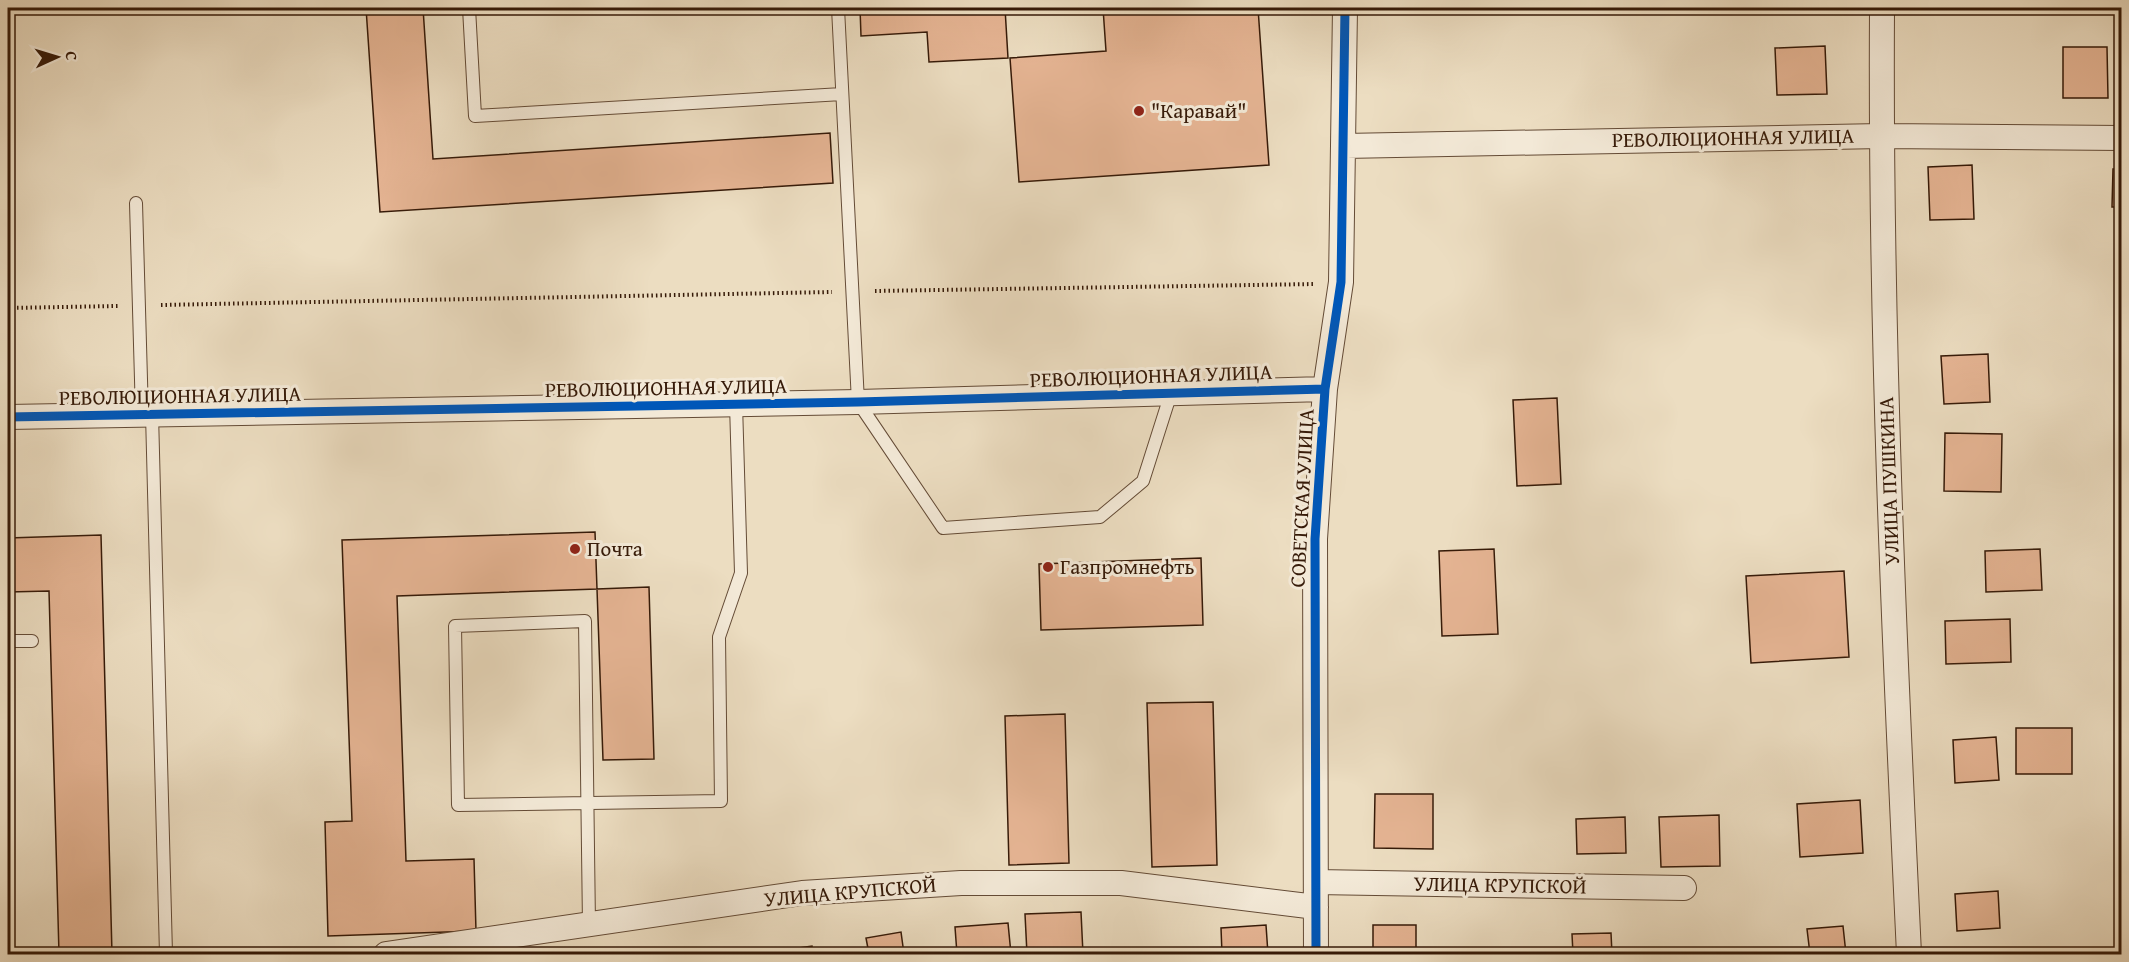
<svg xmlns="http://www.w3.org/2000/svg" width="2129" height="962" font-family="'Gentium Book Plus',serif">
<rect width="100%" height="100%" fill="#ecddc1"/>
<filter id="stains"><feTurbulence type="fractalNoise" baseFrequency=".00333" numOctaves="4"/><feColorMatrix values="0 0 0 0 .2 0 0 0 0 .09 0 0 0 0 .02 0 0 0 .5 -.17"/></filter>
<radialGradient id="worn" r=".72"><stop offset=".6" stop-color="#630" stop-opacity="0"/><stop offset="1" stop-color="#630" stop-opacity=".3"/></radialGradient>
<path fill="#e5b493" stroke="#361a08" stroke-width="1.5" d="M 366,8 L 423,8 L 433,159 L 830,133 L 833,183 L 380,212 Z
M 860,8 L 1005,8 L 1008,58 L 929,62 L 927,32 L 861,36 Z
M 1103,8 L 1258,8 L 1269,165 L 1019,182 L 1010,58 L 1106,51 Z
M 1825,46 L 1827,94 L 1777,95 L 1775,48 Z
M 2063,47 L 2107,47 L 2108,98 L 2063,98 Z
M 1972,165 L 1974,219 L 1930,220 L 1928,167 Z
M 2113,169 L 2122,169 L 2122,207 L 2112,207 Z
M 1988,354 L 1990,402 L 1944,404 L 1941,356 Z
M 1557,398 L 1561,484 L 1517,486 L 1513,400 Z
M 1945,433 L 2002,434 L 2001,492 L 1944,491 Z
M 595,532 L 597,589 L 397,596 L 406,861 L 474,859 L 476,931 L 328,936 L 325,822 L 352,821 L 342,540 Z
M 101,535 L 112,954 L 59,954 L 49,591 L 8,592 L 8,538 Z
M 1494,549 L 1498,634 L 1442,636 L 1439,551 Z
M 2040,549 L 2042,590 L 1986,592 L 1985,551 Z
M 1201,558 L 1203,625 L 1041,630 L 1039,564 Z
M 1844,571 L 1849,657 L 1751,663 L 1746,576 Z
M 649,587 L 654,759 L 603,760 L 597,589 Z
M 2010,619 L 2011,662 L 1946,664 L 1945,621 Z
M 1213,702 L 1217,865 L 1152,867 L 1147,703 Z
M 1065,714 L 1069,863 L 1009,865 L 1005,716 Z
M 2016,728 L 2072,728 L 2072,774 L 2016,774 Z
M 1996,737 L 1999,780 L 1955,783 L 1953,740 Z
M 1375,794 L 1433,794 L 1433,849 L 1374,848 Z
M 1860,800 L 1863,853 L 1800,857 L 1797,804 Z
M 1719,815 L 1720,866 L 1661,867 L 1659,817 Z
M 1625,817 L 1626,853 L 1577,854 L 1576,819 Z
M 1998,891 L 2000,928 L 1957,931 L 1955,894 Z
M 1081,912 L 1083,954 L 1027,954 L 1025,914 Z
M 1008,923 L 1011,954 L 957,954 L 955,927 Z
M 1266,925 L 1268,954 L 1222,954 L 1221,928 Z
M 1373,925 L 1416,925 L 1416,954 L 1373,954 Z
M 1843,926 L 1846,954 L 1810,954 L 1807,929 Z
M 901,932 L 904,954 L 869,954 L 866,938 Z
M 1611,933 L 1612,954 L 1573,954 L 1572,934 Z
M 812,946 L 813,954 L 770,954 L 770,952 Z"/>
<g fill="none" stroke-linecap="round" stroke-linejoin="round">
<defs>
<path id="service" d="M 469,8 L 475,116 L 842,94
M 838,8 L 858,402 L 943,528 L 1100,517 L 1143,481 L 1171,393
M 136,203 L 142,415
M 152,414 L 166,954
M 8,641 L 32,641
M 589,925 L 585,621 L 455,626 L 458,805 L 721,801 L 719,637 L 741,573 L 736,404"/>
<path id="minor" d="M 1882,8 C 1880,324 1894,639 1909,954
M 1344,146 L 1881,136 L 2122,138
M 8,417 L 858,402 L 1325,389
M 1316,882 L 1684,888
M 386,954 L 802,893 L 961,883 L 1121,883 L 1316,907
M 1316,954 L 1315,539 L 1325,389 L 1341,282 L 1345,8"/>
</defs>
<use href="#service" stroke="#644b36" stroke-width="14"/>
<use href="#minor" stroke="#644b36" stroke-width="26"/>
<path stroke="#361a08" stroke-width="4" stroke-dasharray="1.5 3" stroke-linecap="butt" d="M 875,291 L 1315,284
M 161,305 L 832,292
M 8,308 L 118,306"/>
<use href="#service" stroke="#f3e9d7" stroke-width="12"/>
<use href="#minor" stroke="#f3e9d7" stroke-width="24"/>
<defs>
<path id="cycleway" d="M 8,417 L 858,402 L 1325,389
M 1316,954 L 1315,539 L 1325,389 L 1341,282 L 1345,8"/>
</defs>
<use href="#cycleway" stroke="#f3e9d7" stroke-width="13"/>
<use href="#cycleway" stroke="#0057b8" stroke-width="9"/>
</g>
<g fill="#8f2418" stroke="#f3e9d7" stroke-width="2">
<circle cx="1139" cy="111" r="6"/>
<circle cx="575" cy="549" r="6"/>
<circle cx="1048" cy="567" r="6"/>
</g>
<g text-anchor="middle" stroke-width="6" stroke-linejoin="round" paint-order="stroke">
<g font-size="21" fill="#361a08" stroke="#f3e9d7" text-anchor="start">
<text x="1151" y="118">"Каравай"</text>
<text x="587" y="556">Почта</text>
<text x="1060" y="574">Газпромнефть</text>
</g>
<g font-size="21" fill="#361a08" stroke="#f3e9d7">
<text transform="translate(1733 138) rotate(-1)" y="7">РЕВОЛЮЦИОННАЯ УЛИЦА</text>
<text transform="translate(1151 376) rotate(-2)" y="7">РЕВОЛЮЦИОННАЯ УЛИЦА</text>
<text transform="translate(666 388) rotate(-1)" y="7">РЕВОЛЮЦИОННАЯ УЛИЦА</text>
<text transform="translate(180 396) rotate(-1)" y="7">РЕВОЛЮЦИОННАЯ УЛИЦА</text>
<text transform="translate(1889 481) rotate(-92)" y="7">УЛИЦА ПУШКИНА</text>
<text transform="translate(1302 498) rotate(-87)" y="7">СОВЕТСКАЯ УЛИЦА</text>
<text transform="translate(1500 885) rotate(1)" y="7">УЛИЦА КРУПСКОЙ</text>
<text transform="translate(850 892) rotate(-5)" y="7">УЛИЦА КРУПСКОЙ</text>
</g>
</g>
<rect width="2129" height="962" fill="none" stroke="#ecddc1" stroke-width="30"/>
<rect x="9" y="9" width="2111" height="944" fill="none" stroke="#361a08" stroke-width="3"/>
<rect x="15" y="15" width="2099" height="932" fill="none" stroke="#361a08" stroke-width="1.5"/>
<g transform="translate(57 57) rotate(86)" stroke="#f3e9d7" stroke-width="4.5" paint-order="stroke">
<path d="M0-4.5L10 22L0 15L-10 22Z" fill="#361a08"/>
<text y="-9" font-size="16" font-weight="bold" text-anchor="middle" fill="#361a08">С</text>
</g>
<rect width="100%" height="100%" filter="url(#stains)"/>
<rect width="100%" height="100%" fill="url(#worn)"/>
</svg>
